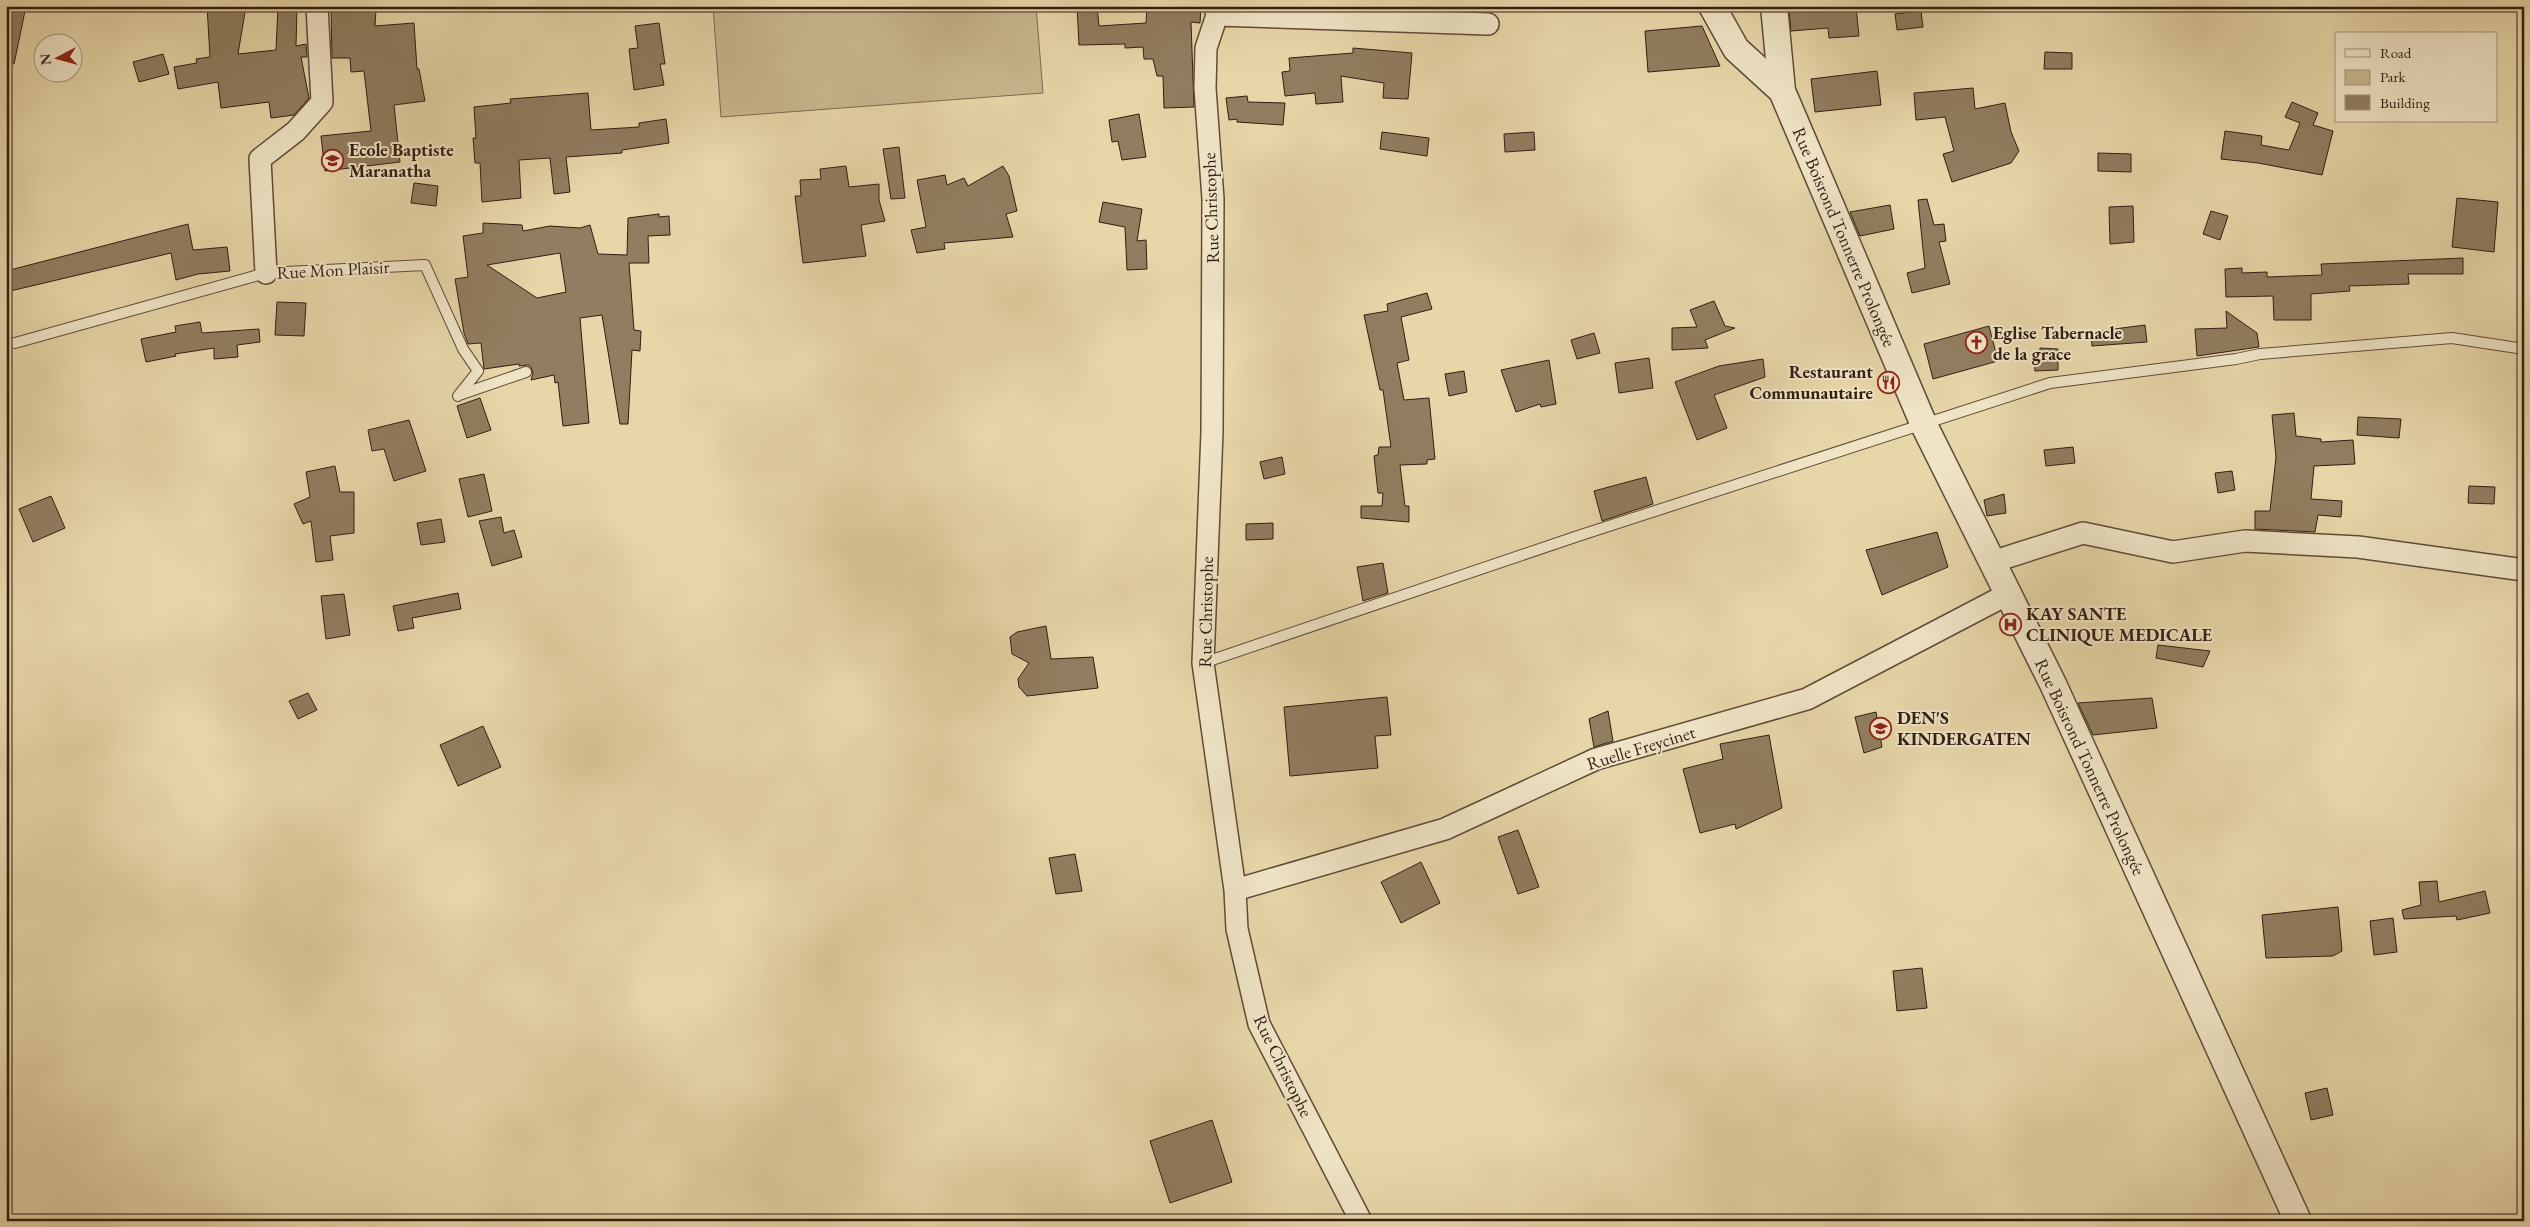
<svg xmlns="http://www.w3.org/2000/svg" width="2530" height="1227" font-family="'EB Garamond',serif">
<rect width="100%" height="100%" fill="#e7d6a8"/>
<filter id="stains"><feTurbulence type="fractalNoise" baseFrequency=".004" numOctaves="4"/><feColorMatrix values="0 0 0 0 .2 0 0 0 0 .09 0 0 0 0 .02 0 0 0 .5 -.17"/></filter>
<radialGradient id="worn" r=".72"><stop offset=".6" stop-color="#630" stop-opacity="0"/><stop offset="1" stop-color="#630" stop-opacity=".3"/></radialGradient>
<path fill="#c8b78e" stroke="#7e6a50" d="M 713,6 L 1036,6 L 1043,93 L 721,117 Z"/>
<path fill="#917d60" stroke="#331d12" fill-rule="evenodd" d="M 207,6 L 246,6 L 238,54 L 276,50 L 278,6 L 297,6 L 296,46 L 306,44 L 307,57 L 301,57 L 309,98 L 294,115 L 271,118 L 269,102 L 221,108 L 218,82 L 178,89 L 174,67 L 197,63 L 196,59 L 210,57 Z
M 331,6 L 376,9 L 375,26 L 414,23 L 417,69 L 419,69 L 425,101 L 394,105 L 400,162 L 325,171 L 321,136 L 371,131 L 364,71 L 351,72 L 350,58 L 332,58 Z
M 1077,6 L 1097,6 L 1099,26 L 1146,23 L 1147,6 L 1201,6 L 1200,23 L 1191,22 L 1194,107 L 1164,108 L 1163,76 L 1157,76 L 1153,59 L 1144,59 L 1143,47 L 1125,48 L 1125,44 L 1079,45 Z
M 1826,6 L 1856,6 L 1859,36 L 1829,38 L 1828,28 L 1791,31 L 1789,10 Z
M 6,8 L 25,11 L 14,64 L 6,63 Z
M 1921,11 L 1923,27 L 1897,30 L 1895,14 Z
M 659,23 L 665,64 L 660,64 L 664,85 L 634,90 L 629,49 L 638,48 L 635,26 Z
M 1702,26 L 1720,66 L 1648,72 L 1645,31 Z
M 1353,48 L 1412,53 L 1408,99 L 1383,98 L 1384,83 L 1341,76 L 1343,102 L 1316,104 L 1315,93 L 1285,96 L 1282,72 L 1290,71 L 1289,58 L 1353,53 Z
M 2045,52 L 2072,53 L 2072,69 L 2044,69 Z
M 163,54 L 169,74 L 139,82 L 133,62 Z
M 1877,71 L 1881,105 L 1815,112 L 1811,79 Z
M 1973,88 L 1975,109 L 2005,103 L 2011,132 L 2019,151 L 2011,163 L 1952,182 L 1943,154 L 1954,151 L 1945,117 L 1916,120 L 1914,93 Z
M 588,93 L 591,130 L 639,127 L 639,123 L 666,119 L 669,143 L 622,150 L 622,153 L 566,157 L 570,192 L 554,194 L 550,158 L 519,160 L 521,198 L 482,202 L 480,163 L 475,163 L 473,138 L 476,138 L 474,107 L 511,103 L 510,99 Z
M 1247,96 L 1248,102 L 1285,103 L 1283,125 L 1237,122 L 1237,119 L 1229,120 L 1226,98 Z
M 2292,102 L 2318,113 L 2313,125 L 2333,131 L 2322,175 L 2258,163 L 2221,159 L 2225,131 L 2262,136 L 2261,145 L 2289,150 L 2300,123 L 2285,117 Z
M 1139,114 L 1146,157 L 1122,160 L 1118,141 L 1112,142 L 1109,120 Z
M 1382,132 L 1429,138 L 1427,156 L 1380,149 Z
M 1534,132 L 1535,150 L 1505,152 L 1504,134 Z
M 899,147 L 905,198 L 891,199 L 883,149 Z
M 2098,153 L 2131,154 L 2131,172 L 2098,171 Z
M 846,166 L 849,187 L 879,184 L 879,200 L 885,221 L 861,225 L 866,256 L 803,263 L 795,196 L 801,196 L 800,180 L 821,179 L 820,169 Z
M 1003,166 L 1009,176 L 1017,211 L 1006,214 L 1013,237 L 944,243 L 945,249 L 917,253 L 911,230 L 926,227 L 917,180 L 945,175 L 947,185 L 964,178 L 968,186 Z
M 414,183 L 438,186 L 436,206 L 411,203 Z
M 2457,198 L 2498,202 L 2494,252 L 2452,247 Z
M 1927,199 L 1934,225 L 1944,224 L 1946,241 L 1939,242 L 1950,284 L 1912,293 L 1907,273 L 1925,268 L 1918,200 Z
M 1103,202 L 1142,209 L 1137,241 L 1146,240 L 1147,269 L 1127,270 L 1125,227 L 1099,222 Z
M 1890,205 L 1894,229 L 1860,236 L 1850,212 Z
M 2133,206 L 2134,242 L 2110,244 L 2109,207 Z
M 2211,211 L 2228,216 L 2220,240 L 2203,234 Z
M 659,214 L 659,217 L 669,216 L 670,235 L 648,236 L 649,263 L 629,263 L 634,330 L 641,331 L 640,351 L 632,350 L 628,424 L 620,424 L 602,315 L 580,318 L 589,423 L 563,426 L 558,382 L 555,383 L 554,375 L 531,380 L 533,373 L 531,367 L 528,365 L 519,366 L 519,364 L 484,369 L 481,343 L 468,344 L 464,333 L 455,279 L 468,277 L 463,236 L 483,233 L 483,223 L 522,225 L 523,231 L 550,226 L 580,228 L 590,225 L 598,254 L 627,255 L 628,218 ZM 560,253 L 566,292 L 537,298 L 487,265 Z
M 188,224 L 193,250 L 227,247 L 230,271 L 198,274 L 176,280 L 171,253 L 6,292 L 6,271 Z
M 2463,258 L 2463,274 L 2408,274 L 2409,284 L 2349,286 L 2350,291 L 2311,294 L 2311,320 L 2274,320 L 2273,296 L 2226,297 L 2225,269 L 2242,268 L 2242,273 L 2267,272 L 2267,277 L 2322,275 L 2321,264 Z
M 1427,293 L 1432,309 L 1401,317 L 1409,360 L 1397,363 L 1404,400 L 1429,398 L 1435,459 L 1427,460 L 1427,464 L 1400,465 L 1405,506 L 1409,506 L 1409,522 L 1361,518 L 1361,506 L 1382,506 L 1383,493 L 1378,493 L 1374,456 L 1378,455 L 1379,447 L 1391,447 L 1383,390 L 1380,390 L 1364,315 L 1388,311 L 1387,304 Z
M 1714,301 L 1725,326 L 1735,328 L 1705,340 L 1708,348 L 1672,350 L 1672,328 L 1697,327 L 1690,310 Z
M 277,302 L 306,303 L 304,336 L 275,335 Z
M 2226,311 L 2257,333 L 2259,347 L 2197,356 L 2195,329 L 2227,328 Z
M 200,322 L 202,333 L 259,329 L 260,342 L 237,345 L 238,357 L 214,359 L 214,348 L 175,354 L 176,356 L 146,362 L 141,339 L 176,332 L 175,326 Z
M 2145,325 L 2147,342 L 2092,346 L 2091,332 Z
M 1989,326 L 1998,361 L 1933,379 L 1924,344 Z
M 1594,333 L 1600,353 L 1577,359 L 1571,340 Z
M 2040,348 L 2058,349 L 2058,370 L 2035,371 L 2034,353 L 2040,353 Z
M 1649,358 L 1653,388 L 1619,393 L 1615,363 Z
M 1763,359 L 1765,377 L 1714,395 L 1727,428 L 1697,440 L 1675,382 L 1719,366 Z
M 1549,360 L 1556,404 L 1541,407 L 1540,404 L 1516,412 L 1501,370 Z
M 1464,371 L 1467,392 L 1449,396 L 1445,374 Z
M 480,398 L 491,430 L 467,438 L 457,406 Z
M 2294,413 L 2296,436 L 2321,439 L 2321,442 L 2353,440 L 2355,464 L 2314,466 L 2311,499 L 2342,501 L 2341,517 L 2318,515 L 2315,532 L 2255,529 L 2255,511 L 2270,511 L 2276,457 L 2272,415 Z
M 2358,417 L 2401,419 L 2399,438 L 2357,435 Z
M 409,420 L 426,471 L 394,481 L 384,449 L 372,451 L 368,430 Z
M 2073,447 L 2075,463 L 2046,466 L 2044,450 Z
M 1282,457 L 1285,474 L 1264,479 L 1260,462 Z
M 335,466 L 340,492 L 354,492 L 354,533 L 330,536 L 333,560 L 316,562 L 311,521 L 303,524 L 294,504 L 310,497 L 306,472 Z
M 2232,471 L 2235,490 L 2218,493 L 2215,473 Z
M 484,474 L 492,511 L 468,517 L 459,479 Z
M 1646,477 L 1653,504 L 1602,521 L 1594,491 Z
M 2469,486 L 2495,487 L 2494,504 L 2468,503 Z
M 2004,494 L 2006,513 L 1987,516 L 1984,500 Z
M 51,496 L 65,528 L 33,542 L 19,509 Z
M 501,517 L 504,533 L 514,530 L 522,557 L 492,566 L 479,521 Z
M 441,519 L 445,542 L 421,545 L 417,523 Z
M 1273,523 L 1273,539 L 1246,540 L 1246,524 Z
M 1937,532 L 1948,567 L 1882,595 L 1866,550 Z
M 1383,563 L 1388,593 L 1363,601 L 1357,567 Z
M 458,593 L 461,609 L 412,618 L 414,628 L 398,631 L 393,606 Z
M 344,594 L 350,635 L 326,639 L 321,596 Z
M 1046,626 L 1051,659 L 1093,657 L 1098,688 L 1027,696 L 1019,687 L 1018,679 L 1029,663 L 1012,654 L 1010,637 L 1017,632 Z
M 2158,645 L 2210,651 L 2203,667 L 2156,658 Z
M 308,693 L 317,710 L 298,719 L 289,701 Z
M 1387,697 L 1391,735 L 1375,736 L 1378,768 L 1290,776 L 1284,707 Z
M 2152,698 L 2157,728 L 2093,735 L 2078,703 Z
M 1608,711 L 1613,741 L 1594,747 L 1589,719 Z
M 1876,712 L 1882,747 L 1864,753 L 1855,717 Z
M 483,726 L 501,767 L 458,786 L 440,745 Z
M 1769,735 L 1782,808 L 1736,829 L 1735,824 L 1700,833 L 1683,769 L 1723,759 L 1720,744 Z
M 1518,830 L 1539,887 L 1518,894 L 1498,837 Z
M 1075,854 L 1082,891 L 1056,894 L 1049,858 Z
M 1421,862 L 1440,903 L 1401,923 L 1381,882 Z
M 2437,881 L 2439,902 L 2485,891 L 2490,913 L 2457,920 L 2456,916 L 2404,919 L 2402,910 L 2421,905 L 2419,882 Z
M 2338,907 L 2342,951 L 2333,956 L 2266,958 L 2262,915 Z
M 2393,918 L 2397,952 L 2374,955 L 2370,921 Z
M 1922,968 L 1927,1008 L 1897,1011 L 1893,971 Z
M 2327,1088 L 2333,1115 L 2311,1120 L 2305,1093 Z
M 1212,1120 L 1232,1182 L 1170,1203 L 1150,1141 Z"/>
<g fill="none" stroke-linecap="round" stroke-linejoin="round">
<defs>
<path id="service" d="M 15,343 L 266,273 L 425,265 L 463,349 L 478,371 L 458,396
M 459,395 L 526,372
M 1203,663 L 1581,535 L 2050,383 L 2236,359 L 2260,354 L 2452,338 L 2524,349"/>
<path id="minor" d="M 1215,6 L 1217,15 L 1206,48 L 1205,88 L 1213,199 L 1212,432 L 1203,663 L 1235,890 L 1237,929 L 1259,1024 L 1361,1221
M 1217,15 L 1488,24
M 266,273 L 260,159 L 296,131 L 322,102 L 317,6
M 1992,562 L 2083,533 L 2173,552 L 2245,541 L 2358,547 L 2524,570
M 1235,890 L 1445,829 L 1596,759 L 1807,699 L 2008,594"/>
<path id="tertiary" d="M 1712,6 L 1736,49 L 1782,91
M 1774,6 L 1782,91 L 1924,425 L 2053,684 L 2298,1221"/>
</defs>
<use href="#service" stroke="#604b38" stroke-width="12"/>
<use href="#minor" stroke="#604b38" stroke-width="24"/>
<use href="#tertiary" stroke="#604b38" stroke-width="29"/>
<use href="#service" stroke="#efe4c6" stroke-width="10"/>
<use href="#minor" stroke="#efe4c6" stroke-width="21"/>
<use href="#tertiary" stroke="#efe4c6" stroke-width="26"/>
</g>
<defs>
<symbol id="school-ring" viewBox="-11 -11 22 22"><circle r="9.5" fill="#efe4c6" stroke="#8f2418" stroke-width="1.5"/><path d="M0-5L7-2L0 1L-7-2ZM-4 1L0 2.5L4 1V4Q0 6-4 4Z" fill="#8f2418"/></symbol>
<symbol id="church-ring" viewBox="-11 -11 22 22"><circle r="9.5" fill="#efe4c6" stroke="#8f2418" stroke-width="1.5"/><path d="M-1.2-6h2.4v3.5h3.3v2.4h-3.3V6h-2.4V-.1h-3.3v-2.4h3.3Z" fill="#8f2418"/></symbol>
<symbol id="restaurant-ring" viewBox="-11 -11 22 22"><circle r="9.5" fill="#efe4c6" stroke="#8f2418" stroke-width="1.5"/><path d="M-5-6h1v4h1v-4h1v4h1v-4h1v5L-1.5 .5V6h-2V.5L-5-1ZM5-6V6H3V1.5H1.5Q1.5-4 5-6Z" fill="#8f2418"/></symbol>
<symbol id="hospital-ring" viewBox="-11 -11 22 22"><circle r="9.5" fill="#efe4c6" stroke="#8f2418" stroke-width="1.5"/><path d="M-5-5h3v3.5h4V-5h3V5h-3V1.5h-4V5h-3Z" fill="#8f2418"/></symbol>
</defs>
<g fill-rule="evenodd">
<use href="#school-ring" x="320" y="148" width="25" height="25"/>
<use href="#church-ring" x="1964" y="330" width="25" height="25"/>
<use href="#restaurant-ring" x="1876" y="370" width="25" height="25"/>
<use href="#hospital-ring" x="1998" y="612" width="25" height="25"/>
<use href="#school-ring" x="1868" y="716" width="25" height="25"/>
</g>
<g text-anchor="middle" stroke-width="4" stroke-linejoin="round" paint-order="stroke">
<g font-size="18" font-weight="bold" fill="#331d12" stroke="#efe4c6" text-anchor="start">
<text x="349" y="156">Ecole Baptiste<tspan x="349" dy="21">Maranatha</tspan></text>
<text x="1993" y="339">Eglise Tabernacle<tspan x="1993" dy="21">de la grace</tspan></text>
<text x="1873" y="378" text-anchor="end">Restaurant<tspan x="1873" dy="21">Communautaire</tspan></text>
<text x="2026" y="620">KAY SANTE<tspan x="2026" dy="21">CLINIQUE MEDICALE</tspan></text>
<text x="1897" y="724">DEN'S<tspan x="1897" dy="21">KINDERGATEN</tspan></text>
</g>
<g font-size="18" fill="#331d12" stroke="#efe4c6">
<text transform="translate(1211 208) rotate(-92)" y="6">Rue Christophe</text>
<text transform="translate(1844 237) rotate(67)" y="6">Rue Boisrond Tonnerre Prolongée</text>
<text transform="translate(333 270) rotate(-3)" y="6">Rue Mon Plaisir</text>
<text transform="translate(1206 612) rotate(-89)" y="6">Rue Christophe</text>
<text transform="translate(1641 748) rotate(-17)" y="6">Ruelle Freycinet</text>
<text transform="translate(2090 767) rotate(65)" y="6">Rue Boisrond Tonnerre Prolongée</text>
<text transform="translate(1283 1066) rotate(64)" y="6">Rue Christophe</text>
</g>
</g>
<rect width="2530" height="1227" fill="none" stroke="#e7d6a8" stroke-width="25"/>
<rect x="8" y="8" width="2515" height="1212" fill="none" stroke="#331d12" stroke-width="2.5"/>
<rect x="12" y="12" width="2505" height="1202" fill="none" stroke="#331d12"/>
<rect x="2335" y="32" width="162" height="90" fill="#efe4c6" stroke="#a4947e"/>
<rect x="2345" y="49" width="25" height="8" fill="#efe4c6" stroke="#a4947e"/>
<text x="2380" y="58" font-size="15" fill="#331d12">Road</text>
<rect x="2345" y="70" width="25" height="15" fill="#c8b78e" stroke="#a4947e"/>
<text x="2380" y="82" font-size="15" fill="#331d12">Park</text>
<rect x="2345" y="95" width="25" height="15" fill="#917d60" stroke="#a4947e"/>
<text x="2380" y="108" font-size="15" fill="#331d12">Building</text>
<g transform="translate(58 58) rotate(264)"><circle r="24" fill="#efe4c6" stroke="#a4947e"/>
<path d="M0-4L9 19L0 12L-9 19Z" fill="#8f2418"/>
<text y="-8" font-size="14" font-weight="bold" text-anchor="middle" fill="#331d12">N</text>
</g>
<rect width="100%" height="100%" filter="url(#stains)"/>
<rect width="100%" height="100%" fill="url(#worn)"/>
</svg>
